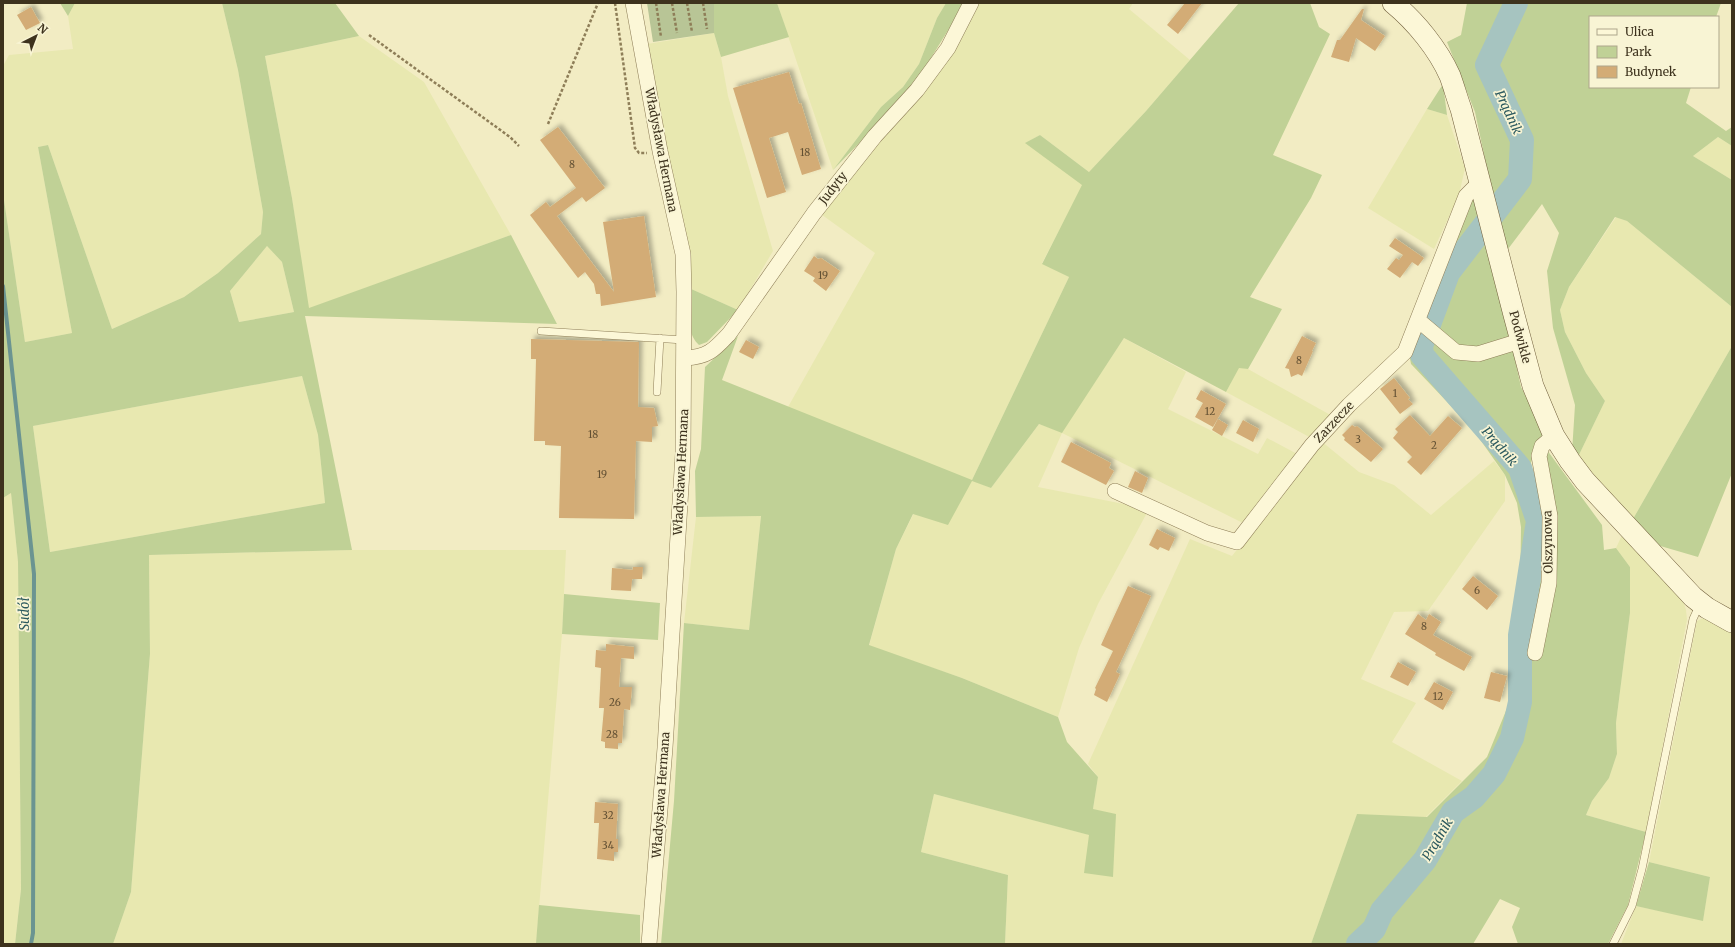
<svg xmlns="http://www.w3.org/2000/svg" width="1735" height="947" font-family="Merriweather,serif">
<defs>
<filter id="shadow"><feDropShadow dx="3.5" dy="-3.5" stdDeviation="2" flood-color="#0004"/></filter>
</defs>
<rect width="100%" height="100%" fill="#f2ecc3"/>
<path fill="#e8e8b0" d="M 75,3 L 222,3 L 238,70 L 263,212 L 261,234 L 218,273 L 184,297 L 112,329 L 48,145 L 38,147 L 72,333 L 25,342 L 3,193 L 3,66 L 9,55 L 73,49 L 68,16 Z
M 777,3 L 946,3 L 937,18 L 919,64 L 903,87 L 881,107 L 833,170 Z
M 978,3 L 1133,3 L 1129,9 L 1190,60 L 1146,111 L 1089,172 L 1040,135 L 1026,143 L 1083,185 L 1042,263 L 1069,277 L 972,480 L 991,488 L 1039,424 L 1062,432 L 1124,338 L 1186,372 L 1168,409 L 1258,454 L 1267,438 L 1301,456 L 1247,525 L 1062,433 L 1038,487 L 1149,509 L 1098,604 L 1079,648 L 1058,717 L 962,678 L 869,646 L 896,549 L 914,513 L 788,407 L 875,253 L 818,212 L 953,45 Z
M 714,33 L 721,57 L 728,96 L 773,251 L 738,310 L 689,288 L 647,44 Z
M 359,36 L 424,82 L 511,235 L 308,309 L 292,198 L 265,56 Z
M 1427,109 L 1447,115 L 1465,168 L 1459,195 L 1434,249 L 1368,208 Z
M 1718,137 L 1732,146 L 1732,180 L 1693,156 Z
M 1616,217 L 1627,221 L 1732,307 L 1732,346 L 1633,519 L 1577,459 L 1605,401 L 1586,373 L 1565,332 L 1560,310 L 1569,287 Z
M 267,246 L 282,262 L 294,312 L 239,322 L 230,291 Z
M 1239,367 L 1248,369 L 1334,417 L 1313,439 L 1226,392 Z
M 302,376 L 318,435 L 325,503 L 50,552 L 33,426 Z
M 1321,441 L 1359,472 L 1394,485 L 1431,515 L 1494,461 L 1505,475 L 1505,501 L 1428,611 L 1394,612 L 1361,679 L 1416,703 L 1392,742 L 1462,781 L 1426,817 L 1357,815 L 1311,944 L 1005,944 L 1008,875 L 921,852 L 934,794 L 1090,835 L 1113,877 L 1093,809 L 1098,777 L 1088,764 L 1190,539 L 1232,556 Z
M 11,493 L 18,562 L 21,889 L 15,944 L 3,944 L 3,498 Z
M 761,516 L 749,630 L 684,623 L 696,517 Z
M 1623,533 L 1683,600 L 1686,610 L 1687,620 L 1646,832 L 1586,815 L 1592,801 L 1609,778 L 1617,754 L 1616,723 L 1630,613 L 1630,567 L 1616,548 Z
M 352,550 L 566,550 L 562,634 L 536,944 L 113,944 L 131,892 L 150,654 L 149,555 Z
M 1703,618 L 1732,632 L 1732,944 L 1621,944 L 1636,906 L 1703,920 L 1710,877 L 1649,862 L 1697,621 Z"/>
<path fill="#c0d196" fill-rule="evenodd" d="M 60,3 L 75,3 L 68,16 Z
M 222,3 L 335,3 L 359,36 L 265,56 L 292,198 L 309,308 L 511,235 L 557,324 L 305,316 L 352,550 L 149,555 L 150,654 L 131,892 L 113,944 L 15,944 L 21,889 L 18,562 L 11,493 L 3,498 L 3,193 L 25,342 L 72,333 L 38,147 L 48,145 L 112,329 L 184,297 L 218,273 L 261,234 L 263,212 L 238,70 ZM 267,246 L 282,262 L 294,312 L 239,322 L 230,291 ZM 302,376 L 318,435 L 325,503 L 50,552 L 33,426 Z
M 714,3 L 777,3 L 789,37 L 721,57 L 714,33 Z
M 946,3 L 965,3 L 911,90 L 833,170 L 881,107 L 903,87 L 919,64 L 937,18 Z
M 1239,3 L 1310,3 L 1319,27 L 1330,34 L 1273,155 L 1322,175 L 1311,198 L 1250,297 L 1282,309 L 1248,369 L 1239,368 L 1226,392 L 1124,338 L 1062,433 L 1039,424 L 991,488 L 972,481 L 948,525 L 913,514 L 896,549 L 869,645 L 962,678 L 1058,717 L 1067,742 L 1098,777 L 1093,809 L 1116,814 L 1113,877 L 1084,873 L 1089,835 L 934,794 L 921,852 L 1008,875 L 1005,944 L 661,944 L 674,801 L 684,623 L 749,630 L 761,516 L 696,517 L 695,471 L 701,449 L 705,367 L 738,336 L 722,380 L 972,480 L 1069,277 L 1042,264 L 1082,185 L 1025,143 L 1040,135 L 1089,172 L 1146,111 Z
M 1467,3 L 1721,3 L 1716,17 L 1590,17 L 1590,87 L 1691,87 L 1686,103 L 1726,131 L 1732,127 L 1732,146 L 1718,137 L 1693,156 L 1732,180 L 1732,307 L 1627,221 L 1615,217 L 1569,287 L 1560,310 L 1565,332 L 1586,373 L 1605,401 L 1577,459 L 1572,452 L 1575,405 L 1553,328 L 1547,271 L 1559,233 L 1542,204 L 1505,253 L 1475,112 L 1447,42 L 1461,35 Z
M 1443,84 L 1447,115 L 1427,109 Z
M 1476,197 L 1490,247 L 1521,387 L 1546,436 L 1533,454 L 1531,463 L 1542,522 L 1543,567 L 1537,625 L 1524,639 L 1515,639 L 1520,599 L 1521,527 L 1517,503 L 1505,475 L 1472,428 L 1411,364 L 1409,353 L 1469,200 Z
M 689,288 L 738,310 L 707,342 L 699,345 C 684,330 689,308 689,288 Z
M 1732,346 L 1732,473 L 1698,557 L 1657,545 L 1633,519 Z
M 1547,450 L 1602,525 L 1604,550 L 1616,548 L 1630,567 L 1630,613 L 1616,723 L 1617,754 L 1609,778 L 1592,801 L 1586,815 L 1646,832 L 1628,905 L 1608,944 L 1518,944 L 1512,927 L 1520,908 L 1500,899 L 1473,944 L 1311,944 L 1357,814 L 1427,817 L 1487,757 L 1510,701 L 1515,653 L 1542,656 L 1543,462 Z
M 564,594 L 660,603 L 658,640 L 562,634 Z
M 1649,862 L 1710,877 L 1703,921 L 1636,906 Z
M 539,905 L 640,915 L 640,944 L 536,943 Z"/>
<path fill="#b8c596" d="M 647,3 L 714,3 L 714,33 L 653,42 Z"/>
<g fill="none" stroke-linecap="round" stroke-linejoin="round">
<path stroke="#6b9491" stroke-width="4" d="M 3,286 L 34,574 L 33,933 L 31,944"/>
<path stroke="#a6c4c0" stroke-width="24" d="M 1358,944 L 1374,929 L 1382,911 L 1425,860 L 1453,812 L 1474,797 L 1494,774 L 1512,738 L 1520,702 L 1520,635 L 1538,521 L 1520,468 L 1422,355 L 1421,346 L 1448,273 L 1520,179 L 1522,140 L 1487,65 L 1516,3"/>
</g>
<path fill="#d3ac76" filter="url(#shadow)" d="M 1185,3 L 1202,3 L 1178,34 L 1167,25 Z
M 31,7 L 40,23 L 26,30 L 17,15 Z
M 1362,9 L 1364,9 L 1361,20 L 1385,36 L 1375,51 L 1356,38 L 1349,62 L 1331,57 L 1337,40 L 1340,40 Z
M 789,72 L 799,104 L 801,103 L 821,169 L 802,175 L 788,132 L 769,138 L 786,192 L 767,198 L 733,88 Z
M 558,127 L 605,188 L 586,202 L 582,197 L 557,216 L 614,292 L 603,222 L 644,216 L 656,297 L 601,306 L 600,294 L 596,294 L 594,284 L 585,272 L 578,278 L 530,215 L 546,202 L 550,207 L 576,188 L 540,140 Z
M 1395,238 L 1424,258 L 1418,266 L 1412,262 L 1400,278 L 1387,269 L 1396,258 L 1399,260 L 1403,255 L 1389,246 Z
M 814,256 L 818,259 L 821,258 L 840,271 L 826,291 L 813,281 L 815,278 L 804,271 Z
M 1302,336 L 1316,343 L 1312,351 L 1313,351 L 1302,376 L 1298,374 L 1291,377 L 1289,369 L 1285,368 Z
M 531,339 L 639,342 L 638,407 L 654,408 L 658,426 L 652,427 L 652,442 L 636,441 L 634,519 L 559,518 L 561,446 L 545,445 L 545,441 L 534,441 L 536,359 L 531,359 Z
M 746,340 L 759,347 L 753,359 L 739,352 Z
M 1394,378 L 1410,398 L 1408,399 L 1413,404 L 1400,414 L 1380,389 Z
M 1201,390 L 1226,404 L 1213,427 L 1195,417 L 1203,403 L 1196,399 Z
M 1410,415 L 1430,436 L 1448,416 L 1462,428 L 1421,475 L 1407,462 L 1412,457 L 1393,438 L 1398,432 L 1395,429 Z
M 1218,419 L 1228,425 L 1222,436 L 1212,430 Z
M 1243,420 L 1259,429 L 1253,442 L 1236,433 Z
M 1352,425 L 1355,427 L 1357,426 L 1383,449 L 1371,462 L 1344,440 L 1345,438 L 1342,435 Z
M 1071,442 L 1111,463 L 1109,468 L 1114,471 L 1106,485 L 1061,462 Z
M 1135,471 L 1148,478 L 1142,493 L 1128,487 Z
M 1157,529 L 1175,538 L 1169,551 L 1160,547 L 1158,550 L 1149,545 Z
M 633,567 L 643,567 L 642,579 L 632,579 Z
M 612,568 L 633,570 L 631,591 L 611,590 Z
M 1473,576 L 1498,596 L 1487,610 L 1462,589 Z
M 1128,586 L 1151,596 L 1116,672 L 1120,674 L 1107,702 L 1094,695 L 1096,689 L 1095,688 L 1113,651 L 1101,645 Z
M 1418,614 L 1426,620 L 1429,614 L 1441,622 L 1433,635 L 1472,657 L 1464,671 L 1435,655 L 1436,653 L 1405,634 Z
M 606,644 L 634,647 L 634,659 L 621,658 L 619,687 L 632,687 L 630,710 L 624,709 L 622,743 L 618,743 L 618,749 L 605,748 L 605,742 L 601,741 L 604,708 L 599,708 L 601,668 L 595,667 L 596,650 L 606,651 Z
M 1398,662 L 1416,672 L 1408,686 L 1390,677 Z
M 1491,672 L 1507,676 L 1500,702 L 1484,698 Z
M 1434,682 L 1453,692 L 1443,710 L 1424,699 Z
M 595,802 L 618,804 L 616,839 L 618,839 L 618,852 L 614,852 L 614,861 L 597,859 L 599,823 L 594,823 Z"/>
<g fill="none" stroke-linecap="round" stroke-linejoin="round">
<defs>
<path id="lane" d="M 541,331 L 684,340
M 657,392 L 660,338
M 1613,944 L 1632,906 L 1642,869 L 1693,619 L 1699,606"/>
<path id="street" d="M 633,3 L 660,151 L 683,254 L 684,292 L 683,454 L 665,748 L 649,944
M 1418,320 L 1456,352 L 1478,354 L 1520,341
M 685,358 C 708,357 714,350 729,334 L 814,213 L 875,136 L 917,90 L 948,48 L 971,3
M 1115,491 L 1207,533 L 1237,542 L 1312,445 L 1349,405 L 1405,352 L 1466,196 L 1480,182
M 1535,653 L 1549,583 L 1550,516 L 1539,456 L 1542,446 L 1554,436"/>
<path id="secondary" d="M 1393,3 C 1416,22 1438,49 1450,76 C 1454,87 1457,98 1461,109 L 1514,315 L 1533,386 L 1554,436 L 1570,461 L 1585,481 L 1693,597 L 1707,608 L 1732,622"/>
</defs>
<use href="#lane" stroke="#8e7e58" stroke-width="8"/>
<use href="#street" stroke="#8e7e58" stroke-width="16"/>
<use href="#secondary" stroke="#705e3b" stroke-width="22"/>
<path stroke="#8e7e58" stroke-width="2.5" stroke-dasharray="3 2" stroke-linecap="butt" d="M 615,3 L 635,148 L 639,153 L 647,153
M 656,3 L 661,37
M 672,3 L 677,33
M 687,3 L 692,32
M 703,3 L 707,29
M 369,35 L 510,137 L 519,146
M 548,124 L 598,3"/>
<use href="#lane" stroke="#fcf7d7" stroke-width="7"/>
<use href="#street" stroke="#fcf7d7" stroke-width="15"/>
<use href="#secondary" stroke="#fcf7d7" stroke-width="21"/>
</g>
<g text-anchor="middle" stroke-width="3.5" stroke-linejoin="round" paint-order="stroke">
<g font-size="10" fill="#625033">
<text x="805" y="156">18</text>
<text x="572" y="168">8</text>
<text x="823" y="279">19</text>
<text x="1299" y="364">8</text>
<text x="1395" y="397">1</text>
<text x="1210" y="415">12</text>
<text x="593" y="438">18</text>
<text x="1358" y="443">3</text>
<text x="1434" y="449">2</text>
<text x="602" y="478">19</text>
<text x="1477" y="594">6</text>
<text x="1424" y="630">8</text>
<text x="1438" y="700">12</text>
<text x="615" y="706">26</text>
<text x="612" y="738">28</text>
<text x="608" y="819">32</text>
<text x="608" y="849">34</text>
</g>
<g font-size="12" fill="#3d321d" stroke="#f8f4d4">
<text transform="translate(661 150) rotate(79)" y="4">Władysława Hermana</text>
<text transform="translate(833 188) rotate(-52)" y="4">Judyty</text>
<text transform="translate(1520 337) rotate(75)" y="4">Podwikle</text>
<text transform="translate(1334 422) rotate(-47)" y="4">Zarzecze</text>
<text transform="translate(681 472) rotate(-87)" y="4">Władysława Hermana</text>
<text transform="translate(1548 542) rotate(-91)" y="4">Olszynowa</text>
<text transform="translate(661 795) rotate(-86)" y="4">Władysława Hermana</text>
</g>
<g font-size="13" font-style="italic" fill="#2b595e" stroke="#f8f4d4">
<text transform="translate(1509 112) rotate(65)" y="5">Prądnik</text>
<text transform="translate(1500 446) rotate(49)" y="5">Prądnik</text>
<text transform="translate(24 614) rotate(-90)" y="5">Sudół</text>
<text transform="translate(1437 839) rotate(-59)" y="5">Prądnik</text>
</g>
</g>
<rect width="1735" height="947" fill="none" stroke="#3d321d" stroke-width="8"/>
<rect x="1589" y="16" width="130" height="72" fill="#f8f4d4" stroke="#ada68b"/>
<rect x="1597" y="29" width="20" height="6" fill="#fcf7d7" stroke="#ada68b"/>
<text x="1625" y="36" font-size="12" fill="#3d321d">Ulica</text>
<rect x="1597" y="46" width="20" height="12" fill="#c0d196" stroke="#ada68b"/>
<text x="1625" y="56" font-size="12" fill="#3d321d">Park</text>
<rect x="1597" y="66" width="20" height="12" fill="#d3ac76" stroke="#ada68b"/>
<text x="1625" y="76" font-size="12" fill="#3d321d">Budynek</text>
<g transform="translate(36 36) rotate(42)" stroke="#f8f4d4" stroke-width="3" paint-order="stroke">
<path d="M0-3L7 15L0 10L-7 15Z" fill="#3d321d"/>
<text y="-6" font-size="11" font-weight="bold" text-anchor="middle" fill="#3d321d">N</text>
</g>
</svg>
